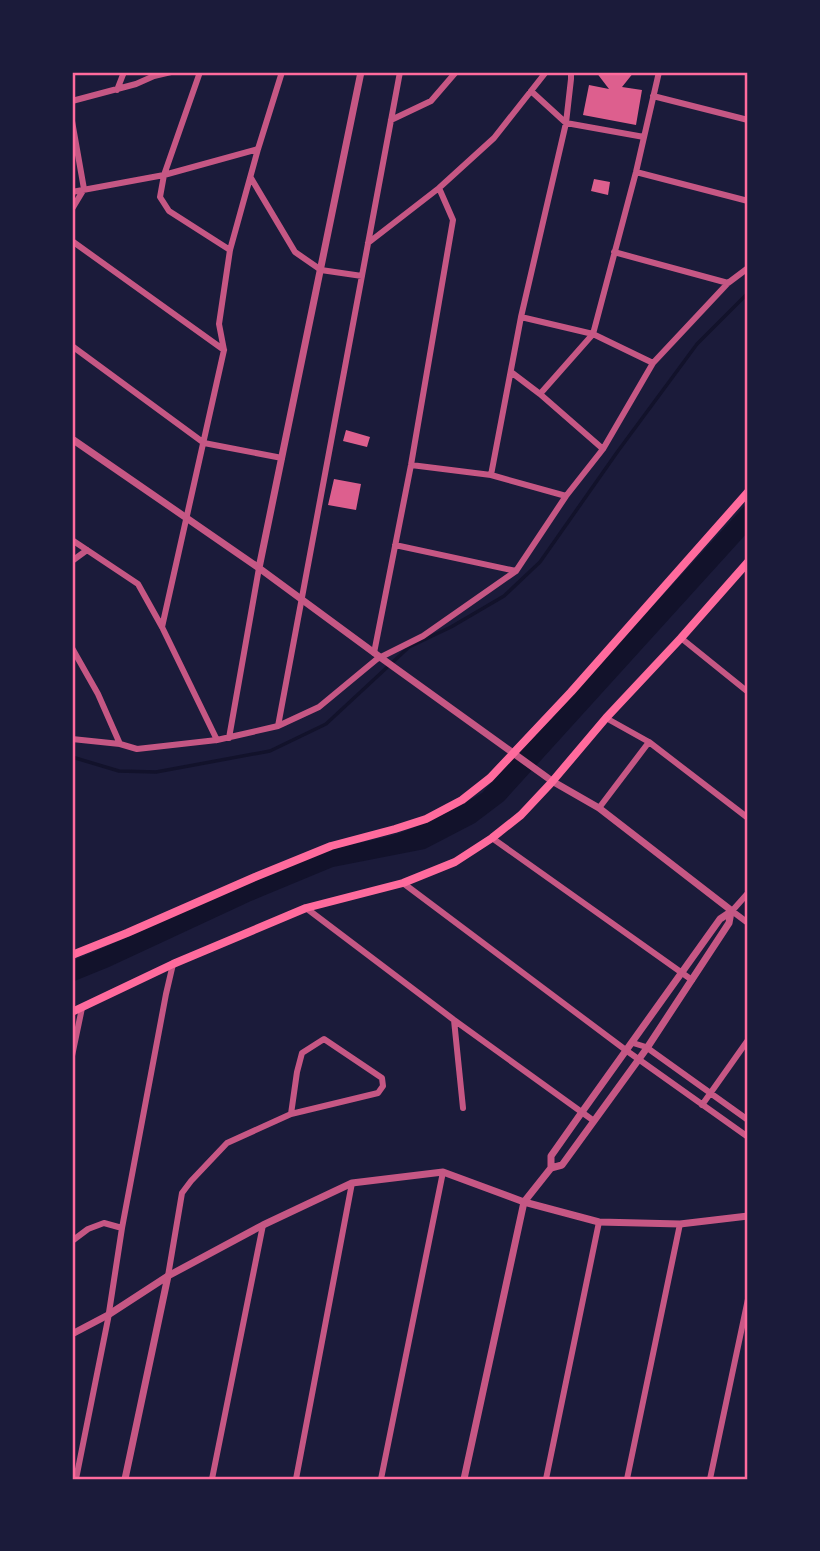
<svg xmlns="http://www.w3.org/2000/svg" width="820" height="1551" font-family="'DejaVu Sans',sans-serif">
<rect width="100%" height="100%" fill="#1b1b3a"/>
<path fill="#12122b" d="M 748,502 L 748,532 L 504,801 L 475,823 L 425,849 L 333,867 L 251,901 L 109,967 L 72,982 L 72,961 C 158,926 240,882 328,851 C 351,843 376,841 400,833 C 429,822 455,809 482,793 Z"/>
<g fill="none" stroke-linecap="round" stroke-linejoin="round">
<path stroke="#12122b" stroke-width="3.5" d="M 72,757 L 119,771 L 156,772 L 270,751 L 326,724 L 409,647 L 451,627 L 504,596 L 540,562 L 618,451 L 697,344 L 748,293"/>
</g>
<path fill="#dd5f8e" d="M 596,72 L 634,72 L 622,87 L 642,90 L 636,125 L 583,115 L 589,85 L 609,89 Z
M 594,179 L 610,182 L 608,195 L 591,191 Z
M 346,430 L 370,437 L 367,447 L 343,441 Z
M 334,479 L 361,484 L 356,510 L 328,505 Z"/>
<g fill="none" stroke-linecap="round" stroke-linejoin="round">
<path stroke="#c65784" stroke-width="6" d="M 200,72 L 164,175 L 160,197 L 169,211 L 230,250
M 117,90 L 124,72
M 531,91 L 566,123
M 653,96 L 748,120
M 72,101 L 136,84 L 154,76 L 171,72
M 391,120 L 431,101 L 456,72
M 72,121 L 84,189
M 566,123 L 644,137
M 636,172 L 748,201
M 251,178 L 295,252 L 321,270 L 362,276
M 72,192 L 164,175 L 258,149
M 72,209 L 84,189
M 72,241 L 224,350
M 368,243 L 439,188 L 494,138 L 546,72
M 614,252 L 728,283
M 521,317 L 593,334 L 653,363
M 72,346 L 204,443 L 282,458
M 511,372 L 540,394 L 603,449
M 540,394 L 593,334 L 636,172 L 659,72
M 411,465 L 491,475 L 566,496
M 491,475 L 521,317 L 566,123 L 571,79 L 571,72
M 72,540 L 138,584 L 162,627 L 217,740
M 395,545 L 516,571
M 72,561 L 87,550
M 162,627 L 224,350 L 219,324 L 230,250 L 258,149 L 282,72
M 681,638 L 748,692
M 72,648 L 98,694 L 120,744
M 374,653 L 411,465 L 453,220 L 439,188
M 606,718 L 649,742 L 748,818
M 278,726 L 400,72
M 229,738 L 259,568
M 72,739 L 120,744 L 137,749 L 217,740 L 278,726 L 319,707 L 377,659 L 423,636 L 516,571 L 566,496 L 603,449 L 653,363 L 728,283 L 748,268
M 599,808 L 649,742
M 492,838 L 692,980
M 403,883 L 627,1051 L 748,1137
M 748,893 L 732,911 L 748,923
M 306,908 L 454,1020 L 594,1121
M 454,1020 L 463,1108
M 633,1043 L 646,1047 L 748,1120
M 72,1056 L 82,1008
M 702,1105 L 748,1040
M 72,1241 L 88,1229 L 104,1223 L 122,1228
M 168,1276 L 182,1193 L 191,1181 L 227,1143 L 291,1114 L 378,1093 L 383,1086 L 382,1078 L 324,1039 L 302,1053 L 297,1072 L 291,1114
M 76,1479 L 108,1319 L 122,1228 L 166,994 L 173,964
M 212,1479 L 263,1225
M 296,1479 L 352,1183
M 381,1479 L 443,1172
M 546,1479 L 599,1222
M 627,1479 L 680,1224
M 710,1479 L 748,1299"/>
<path stroke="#c65784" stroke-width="7" d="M 72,439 L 259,568 L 384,660 L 552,781 L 599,808 L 732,911
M 259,568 L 361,72
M 551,1168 L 562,1165 L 647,1048 L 729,923 L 731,912
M 72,1334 L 108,1315 L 168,1276 L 263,1225 L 352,1183 L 443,1172 L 524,1202 L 599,1222 L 680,1224 L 748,1216
M 125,1479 L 168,1276
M 464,1479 L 524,1202 L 551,1168 L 551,1156 L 582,1112 L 720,919 L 732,911"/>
<path stroke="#ff6b9d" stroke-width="8" d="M 72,955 L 127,933 L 255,877 L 331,846 L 395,829 L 426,819 L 462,800 L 490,778 L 571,692 L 748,492
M 72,1012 L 173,964 L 306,908 L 403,883 L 455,862 L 492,838 L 521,815 L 551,783 L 606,718 L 681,638 L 748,562"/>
</g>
<rect width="820" height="1551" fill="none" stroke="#1b1b3a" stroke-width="147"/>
<rect x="74" y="74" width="672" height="1404" fill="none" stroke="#ff6b9d" stroke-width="2.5"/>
</svg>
